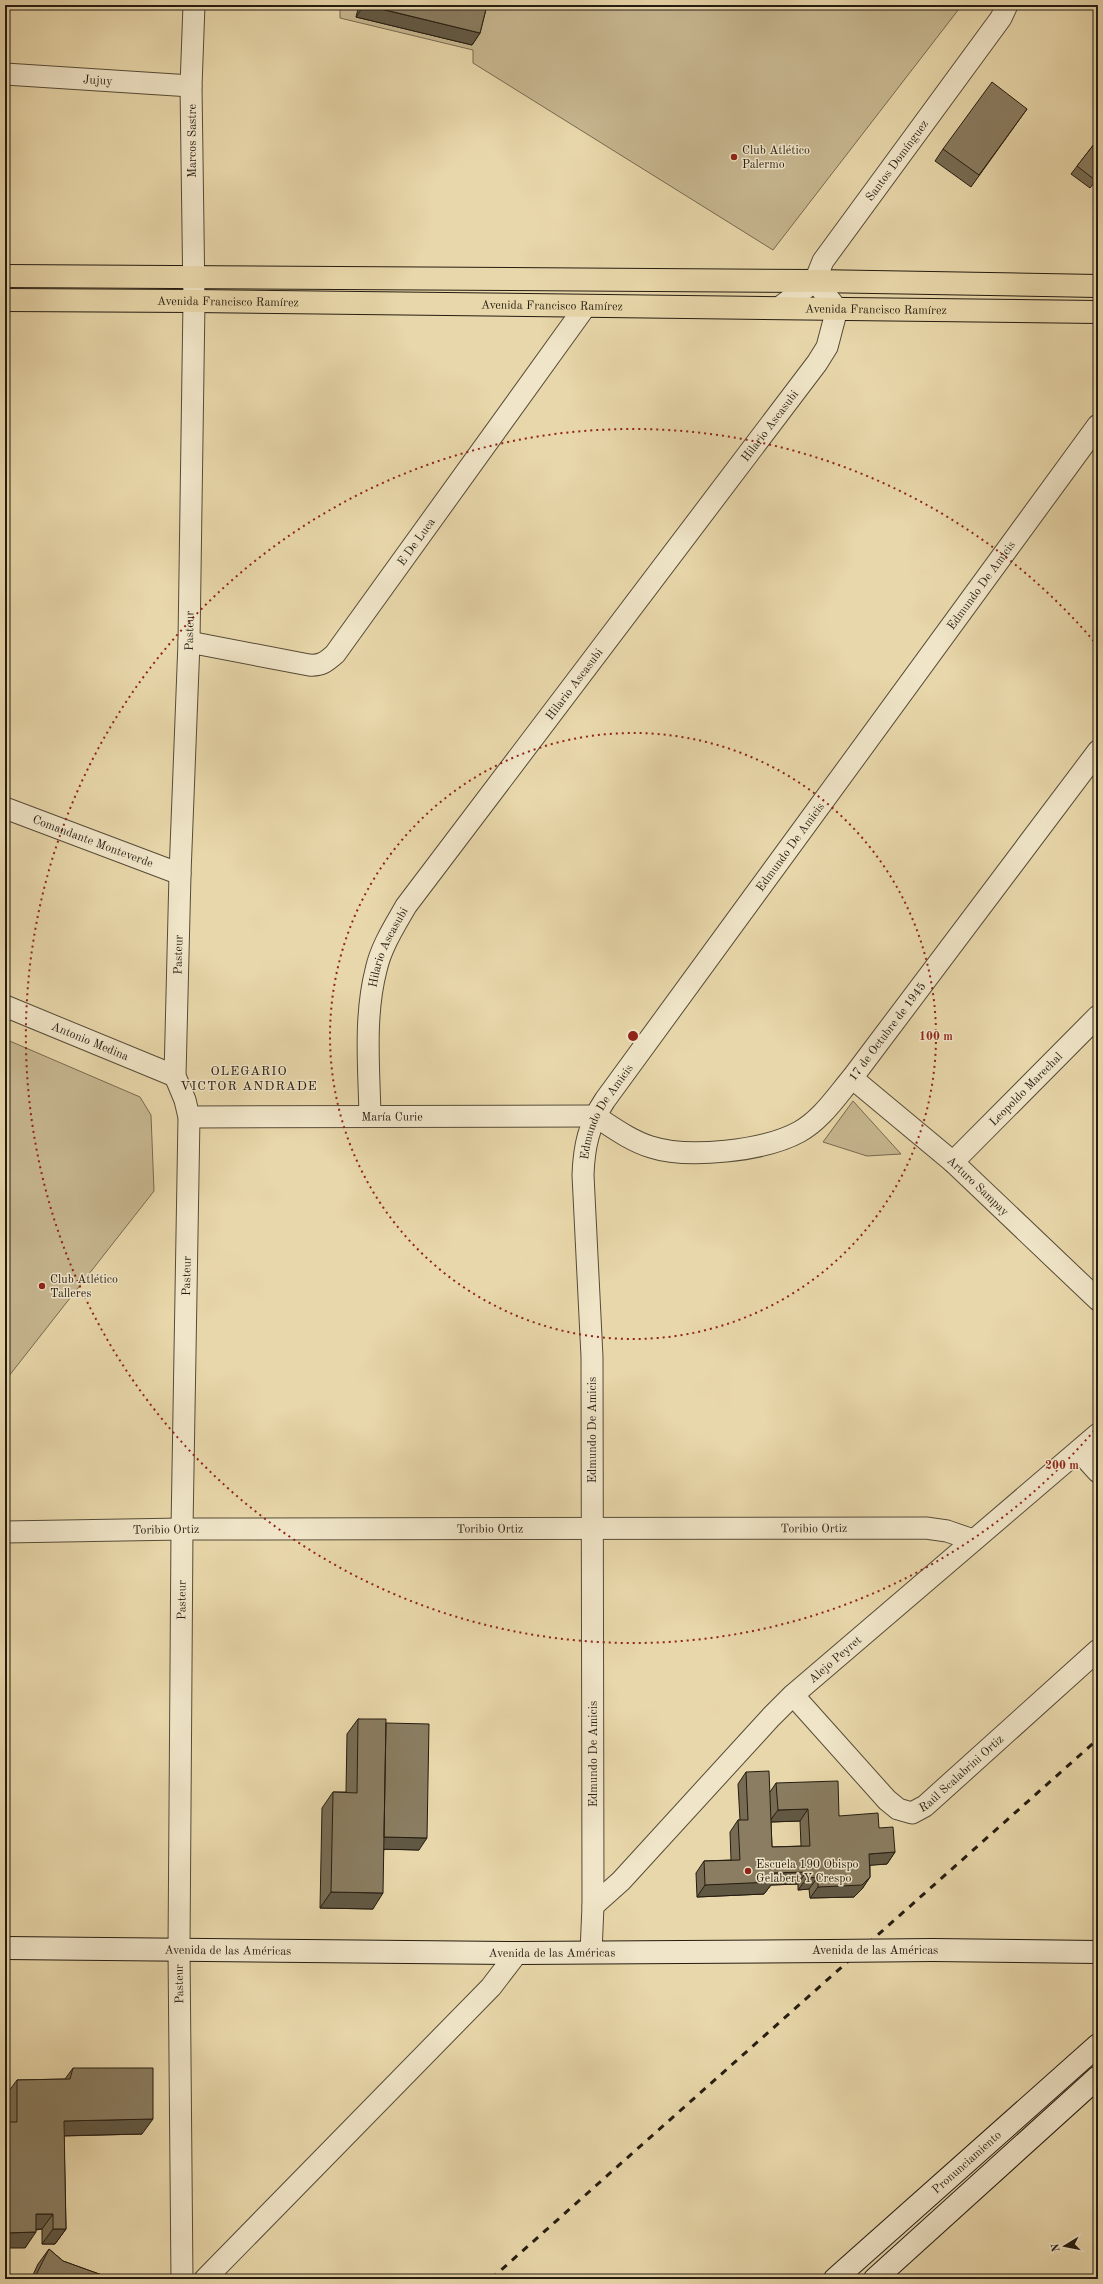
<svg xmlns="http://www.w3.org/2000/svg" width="1103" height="2284" font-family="'Old Standard TT',serif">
<rect width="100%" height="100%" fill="#e8d7aa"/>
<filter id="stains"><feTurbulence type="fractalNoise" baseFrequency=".005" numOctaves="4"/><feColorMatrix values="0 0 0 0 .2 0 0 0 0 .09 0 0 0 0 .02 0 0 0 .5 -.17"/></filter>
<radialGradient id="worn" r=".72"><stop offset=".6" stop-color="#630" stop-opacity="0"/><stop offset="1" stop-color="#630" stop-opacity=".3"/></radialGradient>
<path fill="#c7b790" stroke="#766a50" d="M 340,5 L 962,5 L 773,250 L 473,63 L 473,50 L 340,18 Z
M 5,1039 L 140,1097 L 151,1115 L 154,1191 L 5,1381 Z
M 853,1101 L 901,1154 L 867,1156 L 823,1142 Z"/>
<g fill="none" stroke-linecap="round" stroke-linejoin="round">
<defs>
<g id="street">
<path id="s1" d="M 5,74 L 191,86"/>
<path id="s2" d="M 780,307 L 815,281 L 823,261 L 1001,18 L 1007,5"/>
<path id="s3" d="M 189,642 L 309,665 C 321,666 326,662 335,654 L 585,307"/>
<path id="s4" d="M 5,808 L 180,874"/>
<path id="s5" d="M 5,1006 L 175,1076"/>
<path id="s6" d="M 852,1078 L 953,1162 L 1098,1300"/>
<path id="s7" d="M 370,1116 C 369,1068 364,1017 376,970 C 381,947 394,927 406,906 L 817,363 L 827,347 L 837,309 L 815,281"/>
<path id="s8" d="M 595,1116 C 612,1127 631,1141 651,1147 C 688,1159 764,1151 799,1132 C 821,1120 836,1097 852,1078 L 1098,751"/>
<path id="s9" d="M 189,1117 L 595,1116"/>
<path id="s10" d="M 953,1162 L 1098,1016"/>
<path d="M 1079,1451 L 1098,1472"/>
<path id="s11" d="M 5,1532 L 182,1529 L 926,1528 L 947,1531 L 973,1540"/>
<path id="s12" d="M 793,1695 L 887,1800 L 898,1809 L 912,1813 L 925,1806 L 1098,1650"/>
<path id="s13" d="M 593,1906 L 621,1881 L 771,1717 L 793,1695 L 1098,1434"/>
<path id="s14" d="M 591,1952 L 593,1906 L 592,1357 L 583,1175 C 584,1146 589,1124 605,1100 L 1098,425"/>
<path id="s15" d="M 182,2279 L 179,1949 L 182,1529 L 189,1117 L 185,1100 L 175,1076 L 180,874 L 189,642 L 194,301 L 191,86 L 194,5"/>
<path d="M 205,2279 L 491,1987 L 517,1953"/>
</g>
<g id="secondary">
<path id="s16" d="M 5,1948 L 517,1953 L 830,1951"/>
<path d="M 933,1950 L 1098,1952"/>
<path id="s17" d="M 835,2279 L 1098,2045"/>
<path d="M 875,2279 L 1098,2077"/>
</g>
<g id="primary">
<path d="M 5,276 L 815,281 L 1098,286"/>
<path id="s18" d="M 5,300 L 194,301 L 1098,312"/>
</g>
</defs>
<use href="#street" stroke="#564b37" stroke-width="23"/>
<use href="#secondary" stroke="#251c11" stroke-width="24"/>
<use href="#primary" stroke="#251c11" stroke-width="24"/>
<use href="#street" stroke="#f0e5c8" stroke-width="21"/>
<use href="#secondary" stroke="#f0e5c8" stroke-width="22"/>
<use href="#primary" stroke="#e8d7aa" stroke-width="22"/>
<path stroke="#251c11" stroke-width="3" stroke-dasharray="7 7" stroke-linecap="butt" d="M 491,2279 L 1098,1739"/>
<defs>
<path id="secondary-bridge" d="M 830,1951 L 933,1950"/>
</defs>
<use href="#secondary-bridge" stroke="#251c11" stroke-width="24" stroke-linecap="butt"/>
<use href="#secondary-bridge" stroke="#f0e5c8" stroke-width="22"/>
</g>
<path fill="#776c53" stroke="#251c11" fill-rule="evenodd" d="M 359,5 L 487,5 L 480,33 L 472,45 L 356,17 Z
M 1027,109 L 971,187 L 935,161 L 943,149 Z
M 1098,139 L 1098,178 L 1090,188 L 1071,174 Z
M 358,1719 L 386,1723 L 419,1850 L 384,1849 L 373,1909 L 320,1908 L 322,1808 L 333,1792 L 346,1792 L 347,1734 Z
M 746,1772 L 770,1792 L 776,1783 L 839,1816 L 879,1828 L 895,1852 L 887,1864 L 870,1865 L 870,1877 L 862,1889 L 854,1897 L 810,1898 L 809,1889 L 798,1890 L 798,1884 L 771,1885 L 764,1894 L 697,1897 L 696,1873 L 704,1861 L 731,1860 L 730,1832 L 738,1820 L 740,1820 L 738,1784 ZM 800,1821 L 801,1846 L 772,1847 L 771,1822 Z
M 73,2068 L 142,2134 L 64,2136 L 66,2229 L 55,2244 L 42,2244 L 42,2229 L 36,2230 L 25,2248 L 6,2122 L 6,2095 L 17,2080 L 65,2079 Z
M 49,2249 L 63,2261 L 113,2279 L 31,2279 L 38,2264 Z"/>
<path fill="#615844" stroke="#251c11" d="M 364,5 L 480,33 L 472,45 L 356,17 Z
M 808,1809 L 800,1821 L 769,1822 L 778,1810 Z
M 382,1837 L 427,1838 L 419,1850 L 373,1849 Z
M 895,1852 L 887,1864 L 861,1866 L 869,1854 Z
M 806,1872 L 798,1884 L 771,1885 L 764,1894 L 697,1897 L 705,1885 L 772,1873 Z
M 818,1877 L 809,1889 L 798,1890 L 807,1878 Z
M 870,1877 L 862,1889 L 854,1897 L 810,1898 L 818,1887 Z
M 331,1892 L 383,1893 L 373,1909 L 320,1908 Z
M 153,2119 L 142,2134 L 53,2136 L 64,2121 Z
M 36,2214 L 53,2214 L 42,2229 L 25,2230 Z
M 53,2229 L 66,2229 L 55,2244 L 42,2244 Z
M 36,2232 L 25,2248 L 5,2248 L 5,2233 Z"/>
<path fill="#8a7d61" stroke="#251c11" d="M 365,5 L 487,5 L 480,33 Z
M 992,82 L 1027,109 L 979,175 L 943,149 Z
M 1098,139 L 1098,177 L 1095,180 L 1077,166 Z
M 358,1719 L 386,1719 L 383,1893 L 331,1892 L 333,1792 L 357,1793 Z
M 386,1723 L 429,1724 L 427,1838 L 384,1837 Z
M 769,1771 L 772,1847 L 810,1846 L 808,1809 L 778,1810 L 776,1783 L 838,1781 L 839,1816 L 878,1813 L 879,1828 L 893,1827 L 895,1852 L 869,1854 L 870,1877 L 862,1885 L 818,1887 L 818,1877 L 807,1878 L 806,1872 L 772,1873 L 772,1882 L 705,1885 L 704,1861 L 740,1860 L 738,1820 L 748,1820 L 746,1772 Z
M 73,2068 L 153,2068 L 153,2119 L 64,2121 L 66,2229 L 53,2229 L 53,2214 L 36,2214 L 36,2232 L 5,2233 L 5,2122 L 17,2122 L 17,2080 L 70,2079 Z
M 49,2249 L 63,2261 L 113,2279 L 34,2279 Z
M 5,2271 L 19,2279 L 5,2279 Z"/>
<g fill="none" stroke="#8f2418" stroke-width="2" stroke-dasharray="2 4">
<circle cx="633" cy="1036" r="303"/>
<path d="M1098 1426A607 607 0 1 1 1098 646"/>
</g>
<g fill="#8f2418" stroke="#f0e5c8" stroke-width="1.5">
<circle cx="734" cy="157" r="4"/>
<circle cx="42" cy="1286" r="4"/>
<circle cx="748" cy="1871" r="4"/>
</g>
<g text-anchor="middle" stroke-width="3" stroke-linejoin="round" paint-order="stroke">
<g font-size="12" fill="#251c11" stroke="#f0e5c8">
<text dy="4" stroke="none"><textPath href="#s1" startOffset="93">Jujuy</textPath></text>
<text transform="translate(192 141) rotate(-90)" y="4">Marcos Sastre</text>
<text dy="4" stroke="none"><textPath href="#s2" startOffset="190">Santos Domínguez</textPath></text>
<text dy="4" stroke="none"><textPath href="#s18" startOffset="223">Avenida Francisco Ramírez</textPath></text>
<text dy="4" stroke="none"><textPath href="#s18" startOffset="547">Avenida Francisco Ramírez</textPath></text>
<text dy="4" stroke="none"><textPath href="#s18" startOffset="871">Avenida Francisco Ramírez</textPath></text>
<text dy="4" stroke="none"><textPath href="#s7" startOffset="820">Hilario Ascasubi</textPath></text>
<text dy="4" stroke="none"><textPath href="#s3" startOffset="290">E De Luca</textPath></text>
<text dy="4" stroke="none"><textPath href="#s14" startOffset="1494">Edmundo De Amicis</textPath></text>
<text dy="4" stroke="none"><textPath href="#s15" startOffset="1651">Pasteur</textPath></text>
<text dy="4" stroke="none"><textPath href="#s7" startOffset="496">Hilario Ascasubi</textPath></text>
<text dy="4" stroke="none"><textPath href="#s4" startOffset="94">Comandante Monteverde</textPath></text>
<text dy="4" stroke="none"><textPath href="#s14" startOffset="1170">Edmundo De Amicis</textPath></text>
<text dy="4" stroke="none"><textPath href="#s7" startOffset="172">Hilario Ascasubi</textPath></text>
<text dy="4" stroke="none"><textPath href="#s15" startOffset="1327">Pasteur</textPath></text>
<text dy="4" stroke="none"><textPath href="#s8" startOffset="350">17 de Octubre de 1945</textPath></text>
<text dy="4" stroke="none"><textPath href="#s5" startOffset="92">Antonio Medina</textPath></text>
<text dy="4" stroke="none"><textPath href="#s10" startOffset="103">Leopoldo Marechal</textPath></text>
<text dy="4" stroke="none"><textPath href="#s14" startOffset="846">Edmundo De Amicis</textPath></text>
<text dy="4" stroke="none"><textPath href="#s9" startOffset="203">María Curie</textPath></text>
<text dy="4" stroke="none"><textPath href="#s6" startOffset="166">Arturo Sampay</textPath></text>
<text dy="4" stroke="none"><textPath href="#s15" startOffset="1003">Pasteur</textPath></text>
<text transform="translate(592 1430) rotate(-90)" y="4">Edmundo De Amicis</text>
<text dy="4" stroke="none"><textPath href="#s11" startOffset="809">Toribio Ortiz</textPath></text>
<text dy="4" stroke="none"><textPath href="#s11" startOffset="161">Toribio Ortiz</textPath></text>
<text dy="4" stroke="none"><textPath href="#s11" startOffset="485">Toribio Ortiz</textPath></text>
<text dy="4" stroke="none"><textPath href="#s15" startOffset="679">Pasteur</textPath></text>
<text dy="4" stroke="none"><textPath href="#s13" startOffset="346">Alejo Peyret</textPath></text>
<text transform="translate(593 1754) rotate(-90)" y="4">Edmundo De Amicis</text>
<text dy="4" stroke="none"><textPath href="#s12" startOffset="233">Raúl Scalabrini Ortiz</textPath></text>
<text dy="4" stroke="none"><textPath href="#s16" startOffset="223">Avenida de las Américas</textPath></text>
<text x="875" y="1954">Avenida de las Américas</text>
<text dy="4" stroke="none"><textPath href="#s16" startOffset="547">Avenida de las Américas</textPath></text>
<text transform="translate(179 1984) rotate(-91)" y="4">Pasteur</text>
<text dy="4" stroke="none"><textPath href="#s17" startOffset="176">Pronunciamiento</textPath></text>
</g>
<g font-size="12" fill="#251c11" stroke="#f0e5c8" text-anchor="start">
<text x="742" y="154">Club Atlético<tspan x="742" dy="14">Palermo</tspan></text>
<text x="50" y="1283">Club Atlético<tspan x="50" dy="14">Talleres</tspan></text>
<text x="756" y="1868">Escuela 190 Obispo<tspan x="756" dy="14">Gelabert Y Crespo</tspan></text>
</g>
<g font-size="13" letter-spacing="1" fill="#251c11" stroke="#f0e5c8">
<text x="249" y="1075">OLEGARIO<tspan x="249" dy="15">VICTOR ANDRADE</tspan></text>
</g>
</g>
<circle cx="633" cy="1036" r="6" fill="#8f2418" stroke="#f0e5c8" stroke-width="2"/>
<g font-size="12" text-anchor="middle" font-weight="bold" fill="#8f2418" stroke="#f0e5c8" stroke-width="3" stroke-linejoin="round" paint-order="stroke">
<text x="936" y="1040">100 m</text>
<text x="1062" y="1469">200 m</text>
</g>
<rect width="1103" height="2284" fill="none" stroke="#e8d7aa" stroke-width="20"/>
<rect x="6" y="6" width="1091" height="2272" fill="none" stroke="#251c11" stroke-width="2"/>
<rect x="10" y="10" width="1083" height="2264" fill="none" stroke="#251c11"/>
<g transform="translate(1065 2246) rotate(260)" stroke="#f0e5c8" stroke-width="3" paint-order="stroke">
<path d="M0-3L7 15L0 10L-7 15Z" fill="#251c11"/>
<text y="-6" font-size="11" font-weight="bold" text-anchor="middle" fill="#251c11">N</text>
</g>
<rect width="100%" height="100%" filter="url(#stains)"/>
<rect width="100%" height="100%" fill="url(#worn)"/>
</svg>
